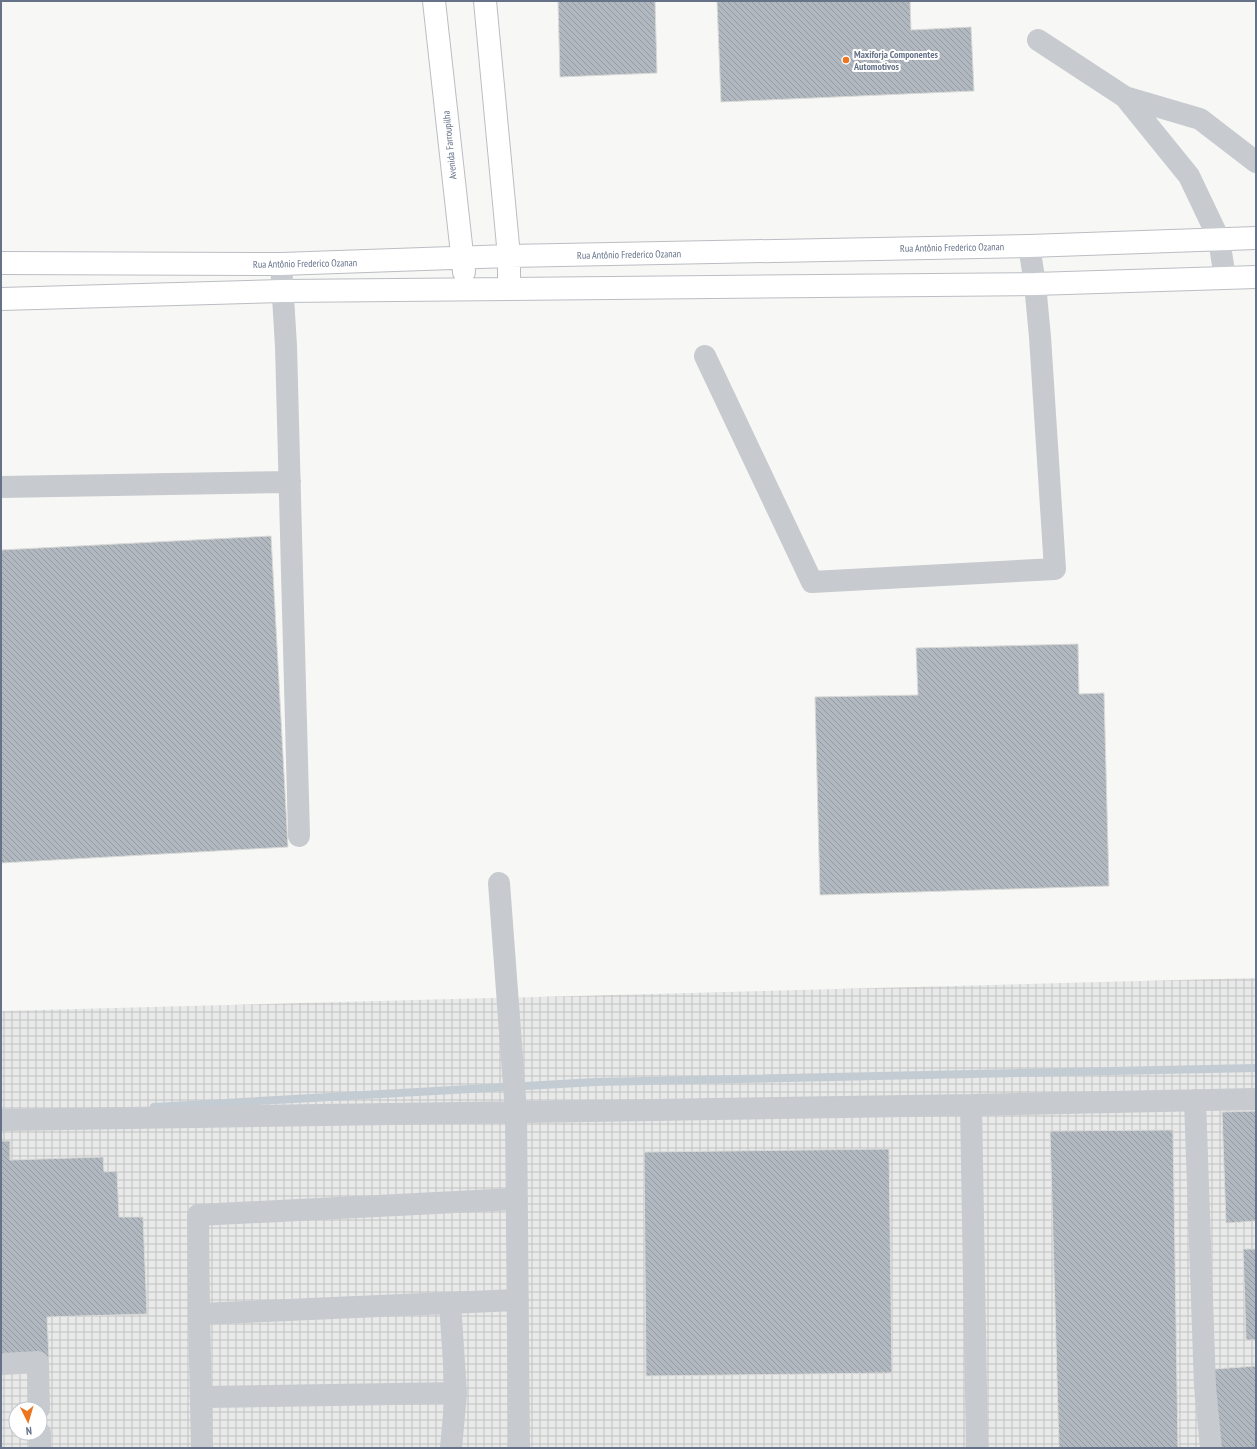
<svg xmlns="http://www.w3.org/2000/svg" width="1257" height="1449" font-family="'PT Sans Narrow',sans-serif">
<defs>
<pattern id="industrial-grid" width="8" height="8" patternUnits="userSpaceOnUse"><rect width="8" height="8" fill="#e8e9e8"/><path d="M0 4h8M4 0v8" fill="none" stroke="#c0c1c2"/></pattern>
<pattern id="building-back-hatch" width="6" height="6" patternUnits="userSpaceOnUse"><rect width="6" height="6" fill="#b2b8bf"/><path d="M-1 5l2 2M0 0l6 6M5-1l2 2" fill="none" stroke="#949aa1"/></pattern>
</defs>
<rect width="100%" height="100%" fill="#f7f8f5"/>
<path fill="url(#industrial-grid)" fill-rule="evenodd" d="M 1256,978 L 1256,1448 L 1,1448 L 1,1011 ZM 16,1409 L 40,1409 L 40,1433 L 16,1433 Z"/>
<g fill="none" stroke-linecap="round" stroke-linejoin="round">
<path stroke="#c4ccd3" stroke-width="8" d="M 154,1107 L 595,1082 L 1256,1068"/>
</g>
<path fill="url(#building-back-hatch)" stroke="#d9dad7" d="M 558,1 L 655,1 L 657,73 L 560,77 Z
M 717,1 L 910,1 L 911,30 L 971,27 L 974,91 L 721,102 Z
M 271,536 L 288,847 L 1,863 L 1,550 Z
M 1078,644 L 1079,694 L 1104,693 L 1109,886 L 820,895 L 815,697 L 918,695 L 916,648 Z
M 1256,1111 L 1256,1221 L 1226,1223 L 1222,1112 Z
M 1173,1130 L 1178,1448 L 1059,1448 L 1050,1131 Z
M 1,1141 L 10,1141 L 10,1160 L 103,1157 L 104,1172 L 117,1171 L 119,1217 L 143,1217 L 147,1314 L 47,1317 L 49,1358 L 1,1360 Z
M 889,1149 L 892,1373 L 646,1376 L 644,1152 Z
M 1243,1249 L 1256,1249 L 1256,1340 L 1246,1340 Z
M 1256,1366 L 1256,1448 L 1218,1448 L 1214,1369 Z"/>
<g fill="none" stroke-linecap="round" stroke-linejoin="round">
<defs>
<path id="major" d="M 434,1 L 464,272
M 485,1 L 509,256 L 509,288
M 1,263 L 281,264 L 509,256 L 1029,246 L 1256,238
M 1,299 L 282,291 L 1035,284 L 1256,277"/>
</defs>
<use href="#major" stroke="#babdc2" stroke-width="24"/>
<path stroke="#c7cace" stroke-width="22" d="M 1038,40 L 1125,97 L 1200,119 L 1256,162
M 1125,97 L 1189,176 L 1219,239 L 1225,278
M 281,264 L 286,346 L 299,836
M 705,356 L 812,582 L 1055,569 L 1040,337 L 1035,284 L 1029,246
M 1,487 L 290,482
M 499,883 L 516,1112 L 519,1448
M 1195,1100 L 1205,1386 L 1211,1448
M 971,1105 L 977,1448
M 1,1120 L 971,1105 L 1256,1099
M 199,1314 L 198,1215 L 517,1199
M 1,1364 L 38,1362 L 39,1409
M 201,1397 L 456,1393 L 450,1303
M 40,1433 L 40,1448
M 202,1448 L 199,1314 L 518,1300
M 451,1448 L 456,1393"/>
<use href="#major" stroke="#fff" stroke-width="22"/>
</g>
<circle fill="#ec7620" stroke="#fff" stroke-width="1.5" cx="846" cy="60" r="4"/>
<g text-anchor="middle" stroke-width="4" stroke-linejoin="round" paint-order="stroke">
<g font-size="10" font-weight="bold" fill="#657288" stroke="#fff" text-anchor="start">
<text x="854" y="58">Maxiforja Componentes<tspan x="854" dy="12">Automotivos</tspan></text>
</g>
<g font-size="10" fill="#657288" stroke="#fff">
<text transform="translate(449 145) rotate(-96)" y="4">Avenida Farroupilha</text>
<text transform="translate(952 247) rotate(-1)" y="4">Rua Antônio Frederico Ozanan</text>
<text transform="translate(629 254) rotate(-1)" y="4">Rua Antônio Frederico Ozanan</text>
<text transform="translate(305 263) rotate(-1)" y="4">Rua Antônio Frederico Ozanan</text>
</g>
</g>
<rect width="1257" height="1449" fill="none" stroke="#657288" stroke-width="4"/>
<g transform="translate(28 1421) rotate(175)"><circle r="19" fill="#ffffff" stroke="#c1c7cf"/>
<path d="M0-3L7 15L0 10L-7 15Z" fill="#ec7620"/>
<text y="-6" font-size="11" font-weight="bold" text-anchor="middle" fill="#657288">N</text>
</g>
</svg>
